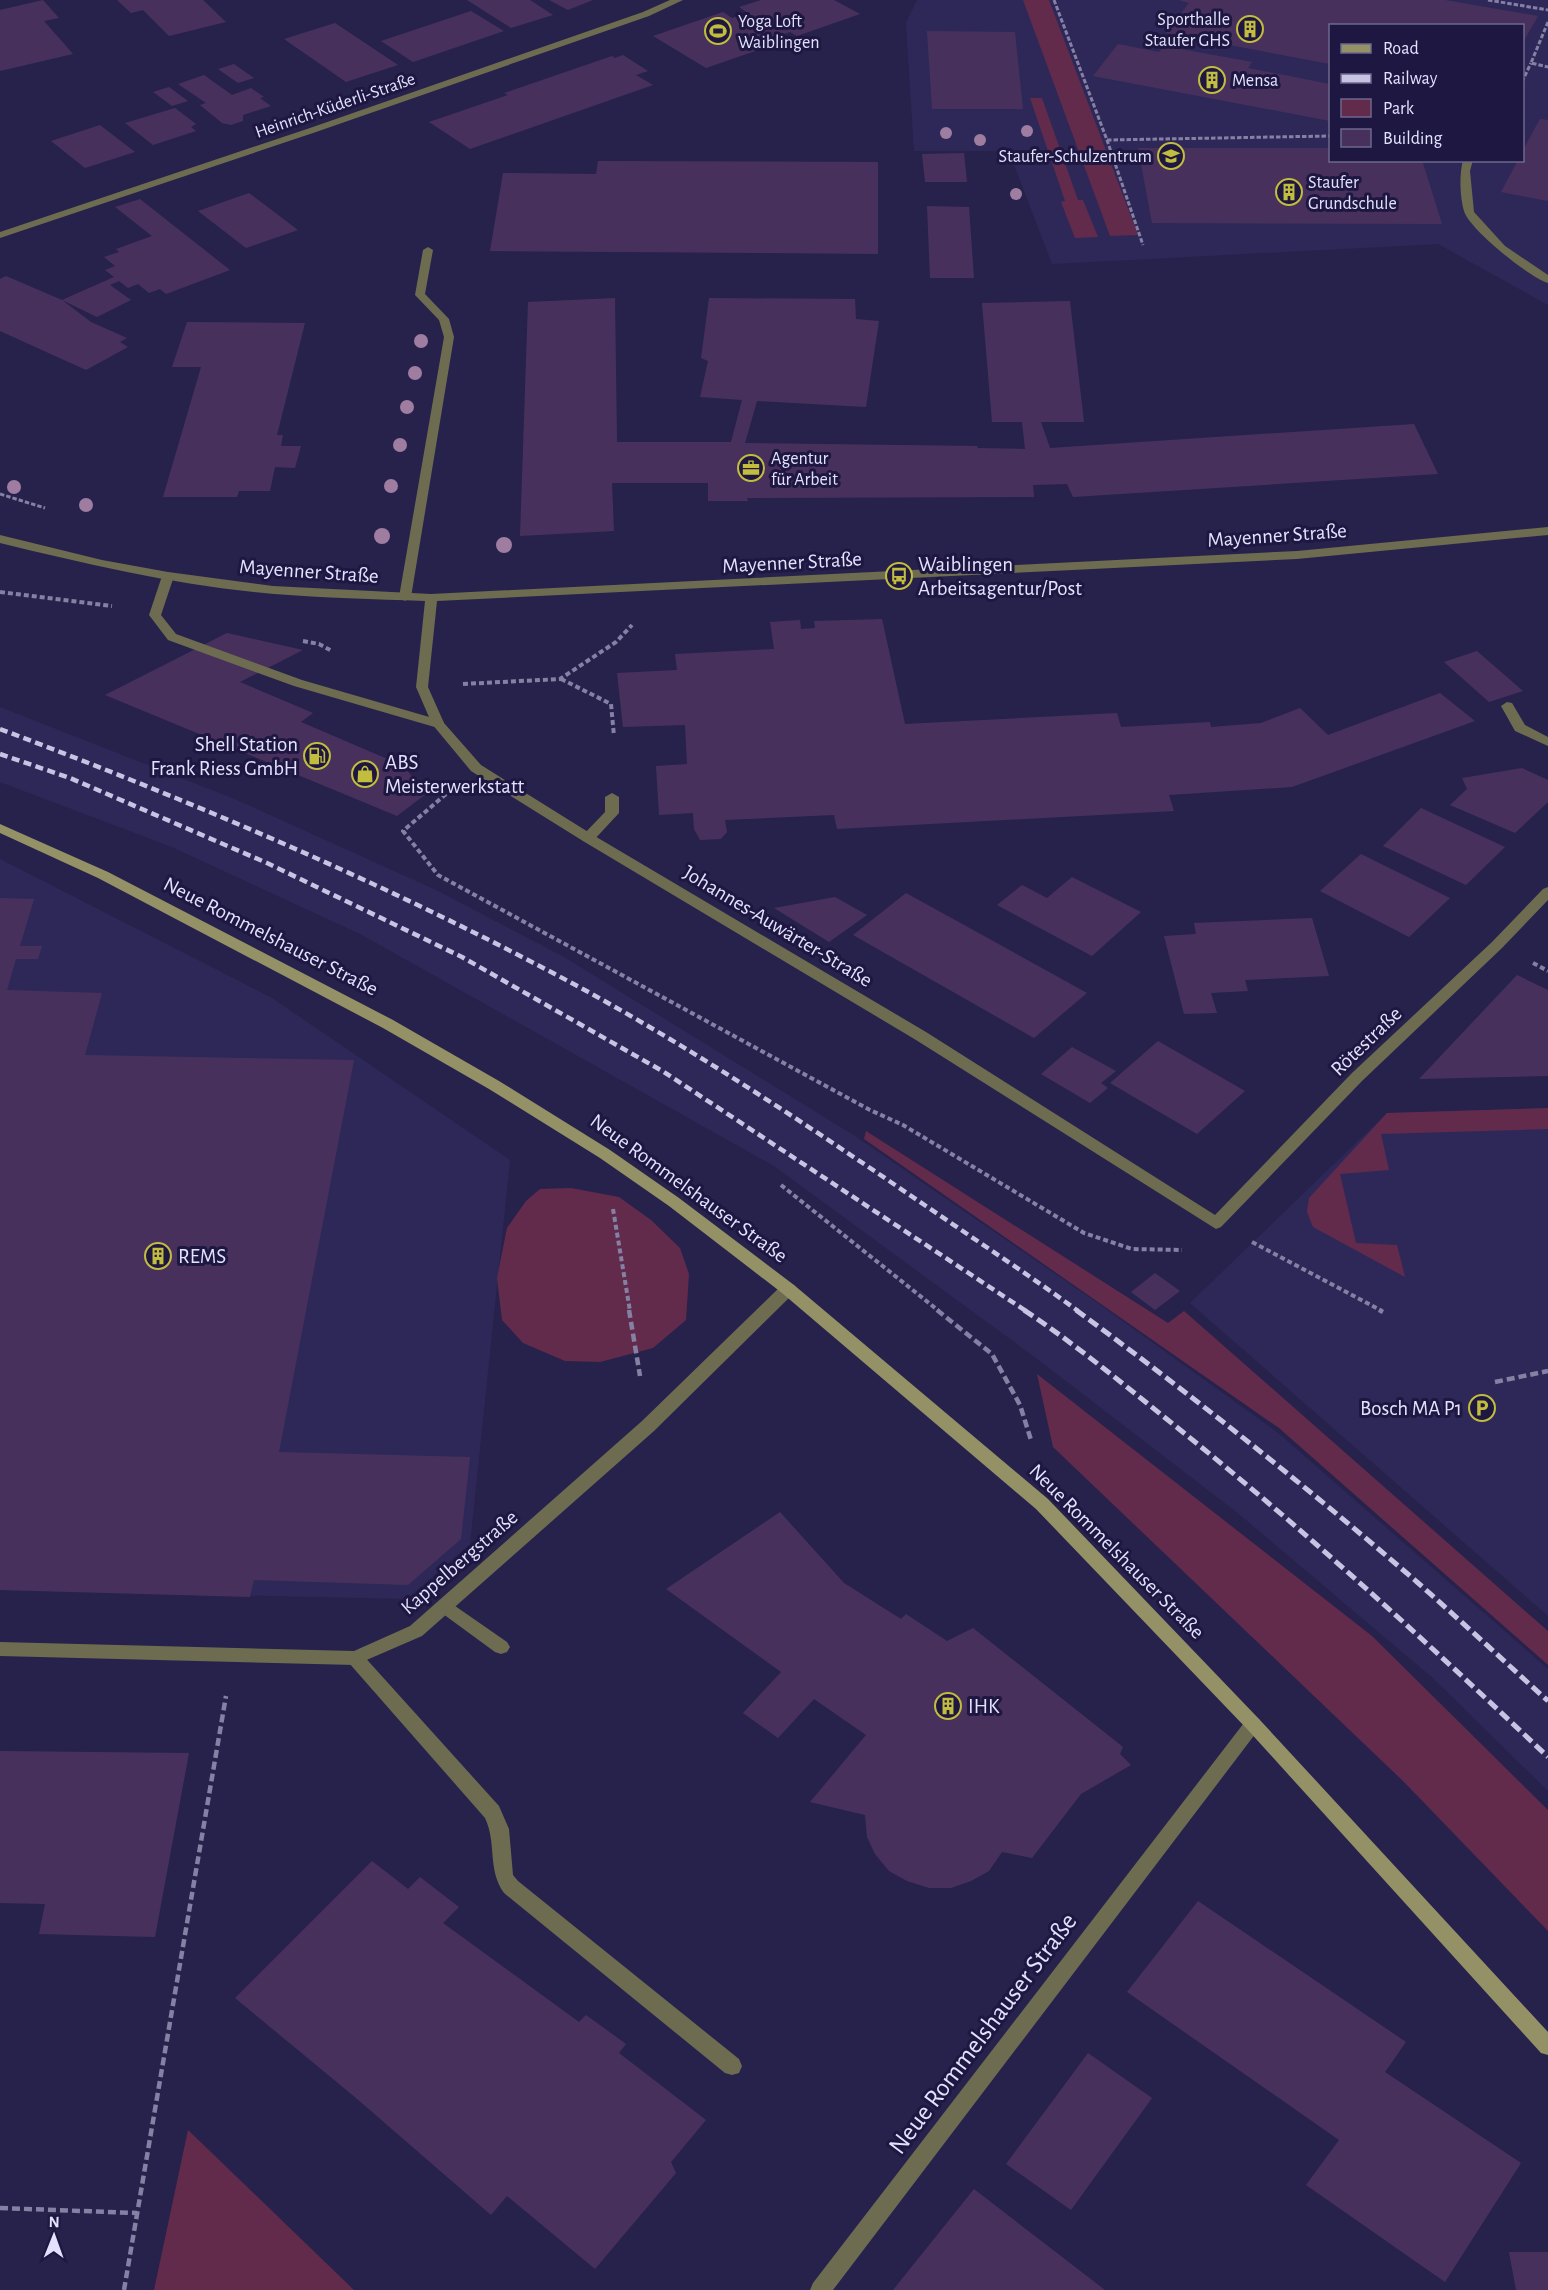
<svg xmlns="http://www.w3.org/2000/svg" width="1548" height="2290" font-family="'Alegreya Sans',sans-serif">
<rect width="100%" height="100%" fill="#27224c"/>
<path fill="#2e2859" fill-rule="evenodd" d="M 917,0 L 1548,0 L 1548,305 L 1438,244 L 1052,264 L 1009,151 L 914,151 L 906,23 ZM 1330,26 L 1522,26 L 1522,160 L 1330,160 Z
M 0,707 L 237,800 L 436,890 L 564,957 L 855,1136 L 1099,1304 L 1277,1432 L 1548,1669 L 1548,1791 L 1434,1679 L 1239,1514 L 1040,1361 L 774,1166 L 362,935 L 172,847 L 0,782 Z
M 0,859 L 272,998 L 510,1160 L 470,1544 L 407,1599 L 0,1590 Z
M 1548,1108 L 1548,1616 L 1190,1303 L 1387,1113 Z"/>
<path fill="#622b4b" d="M 1023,0 L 1049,0 L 1138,235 L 1110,236 Z
M 1030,98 L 1042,98 L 1078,200 L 1083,200 L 1098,237 L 1075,238 L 1061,202 L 1065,201 Z
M 1548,1108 L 1548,1129 L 1381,1134 L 1389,1170 L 1340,1174 L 1356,1243 L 1397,1245 L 1405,1277 L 1313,1227 L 1307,1212 L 1309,1198 L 1387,1113 Z
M 866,1131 L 1168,1323 L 1184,1311 L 1548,1631 L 1548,1665 L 1279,1428 L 864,1139 Z
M 571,1188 L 619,1197 L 651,1220 L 680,1248 L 689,1274 L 686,1320 L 653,1348 L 600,1362 L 565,1361 L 523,1343 L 502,1320 L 497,1278 L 507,1228 L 526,1201 L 540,1189 Z
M 1037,1374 L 1372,1636 L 1548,1810 L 1548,1931 L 1403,1781 L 1053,1447 Z
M 188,2130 L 354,2290 L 154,2290 Z"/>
<path fill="#47315c" d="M 43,0 L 59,18 L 44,21 L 73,54 L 0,71 L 0,10 Z
M 117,0 L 203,0 L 226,22 L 169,36 L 143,10 L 131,13 Z
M 467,0 L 530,0 L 553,15 L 511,28 Z
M 549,0 L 593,0 L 568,10 Z
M 761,0 L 834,0 L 860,14 L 797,36 L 790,32 L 769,39 L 776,44 L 706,68 L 653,36 L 723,12 L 732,18 L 748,13 L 739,7 Z
M 1179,0 L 1445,0 L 1538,16 L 1522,44 L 1522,26 L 1330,26 L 1330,64 L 1166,33 L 1189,3 Z
M 471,11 L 504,31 L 413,62 L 381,41 Z
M 335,23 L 398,65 L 346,82 L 284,39 Z
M 927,31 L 1015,32 L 1023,109 L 932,109 Z
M 1118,44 L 1159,52 L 1164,46 L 1252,62 L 1248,68 L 1330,84 L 1330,121 L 1093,76 Z
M 623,55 L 648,71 L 636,75 L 653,85 L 470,149 L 429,122 L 508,95 L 504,93 L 612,56 L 615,58 Z
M 234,64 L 254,78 L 238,83 L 218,69 Z
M 204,75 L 232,95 L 251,88 L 264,97 L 260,98 L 271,106 L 243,115 L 243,121 L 231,125 L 222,123 L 200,105 L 206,103 L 178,84 Z
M 169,87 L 188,101 L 172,106 L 153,92 Z
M 175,108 L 196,124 L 191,127 L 196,131 L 153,145 L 125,123 Z
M 1540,119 L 1548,120 L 1548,201 L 1501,192 L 1518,160 L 1522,160 L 1522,152 Z
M 100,125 L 135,152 L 85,168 L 51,141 Z
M 1138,148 L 1330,148 L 1330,160 L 1422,160 L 1442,224 L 1152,223 Z
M 964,153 L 967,182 L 925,182 L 922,154 Z
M 598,161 L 878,162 L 878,254 L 490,251 L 503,173 L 596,174 Z
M 249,193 L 298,230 L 246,248 L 198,211 Z
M 140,199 L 230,270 L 166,294 L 160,289 L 149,293 L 138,284 L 128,288 L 119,281 L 110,285 L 131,300 L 97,317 L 62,300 L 91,322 L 127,338 L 120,342 L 128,347 L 86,370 L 0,331 L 0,279 L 6,276 L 62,300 L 114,277 L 105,270 L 115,266 L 104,257 L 119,252 L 116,249 L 152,236 L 115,207 Z
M 927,206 L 969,207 L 974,278 L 930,278 Z
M 615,298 L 617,442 L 731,442 L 742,400 L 700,397 L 708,361 L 701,358 L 709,298 L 855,299 L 856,319 L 879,321 L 866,407 L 757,401 L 745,443 L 978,446 L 977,448 L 1025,449 L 1022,422 L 992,422 L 982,303 L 1070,301 L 1084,422 L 1041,422 L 1050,448 L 1414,424 L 1438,474 L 1073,497 L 1067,484 L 1033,485 L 1034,497 L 747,498 L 748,501 L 708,501 L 708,483 L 612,483 L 614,531 L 520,536 L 528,302 Z
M 187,322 L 305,323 L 277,435 L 283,435 L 281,446 L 301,446 L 295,468 L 275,467 L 270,491 L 239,491 L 237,497 L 163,497 L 201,367 L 172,367 Z
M 882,619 L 905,724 L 1117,713 L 1121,727 L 1210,722 L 1211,727 L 1261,723 L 1300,708 L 1328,735 L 1440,693 L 1475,721 L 1292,787 L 1169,795 L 1174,811 L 837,829 L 834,815 L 725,820 L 727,832 L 721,839 L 700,840 L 694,829 L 693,813 L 659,815 L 656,766 L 687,764 L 685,725 L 623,727 L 617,673 L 677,670 L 675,654 L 774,649 L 770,622 L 800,620 L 801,629 L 815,628 L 814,621 Z
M 227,633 L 303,650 L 240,682 L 313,713 L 301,722 L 385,758 L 394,754 L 426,794 L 397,816 L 105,695 Z
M 1477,651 L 1523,691 L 1489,702 L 1444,662 Z
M 1522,768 L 1548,780 L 1548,802 L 1515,833 L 1450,805 L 1467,789 L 1462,778 Z
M 1421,808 L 1505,847 L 1466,885 L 1383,846 Z
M 1361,854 L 1450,898 L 1409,937 L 1320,891 Z
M 1072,877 L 1141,912 L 1092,956 L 997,905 L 1022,885 L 1047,898 Z
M 906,893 L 995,942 L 1087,993 L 1034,1038 L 853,935 Z
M 835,897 L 867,915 L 829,942 L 774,908 Z
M 0,898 L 34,899 L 20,946 L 42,946 L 38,959 L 16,959 L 7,990 L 102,993 L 85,1055 L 354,1060 L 279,1452 L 470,1457 L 461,1539 L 408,1585 L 254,1580 L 250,1597 L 0,1590 Z
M 1312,918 L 1329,976 L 1245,980 L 1248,991 L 1211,993 L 1217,1013 L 1184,1014 L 1164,936 L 1196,934 L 1194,923 Z
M 1517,975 L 1548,990 L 1548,1076 L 1419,1079 Z
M 1158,1041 L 1245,1091 L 1197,1134 L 1110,1083 Z
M 1072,1047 L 1116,1071 L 1101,1083 L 1108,1088 L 1090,1103 L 1041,1074 Z
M 1155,1273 L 1180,1291 L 1155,1310 L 1131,1292 Z
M 780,1512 L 844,1583 L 901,1619 L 906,1614 L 947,1641 L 973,1628 L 1123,1747 L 1120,1754 L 1131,1765 L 1081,1794 L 1032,1858 L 1002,1852 L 989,1871 L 971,1881 L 951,1888 L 929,1888 L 907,1881 L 889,1871 L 875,1854 L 867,1837 L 865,1815 L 810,1802 L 866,1735 L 814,1699 L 778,1738 L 743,1713 L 781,1672 L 666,1589 Z
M 0,1751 L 189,1753 L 155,1937 L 39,1934 L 45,1904 L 0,1903 Z
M 372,1861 L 408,1889 L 420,1877 L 459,1907 L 443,1923 L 579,2022 L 586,2015 L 626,2044 L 619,2053 L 706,2120 L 671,2162 L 676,2173 L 595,2269 L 507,2196 L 491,2215 L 356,2098 L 235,1998 Z
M 1198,1901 L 1406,2042 L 1385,2072 L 1521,2163 L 1445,2282 L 1306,2185 L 1339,2140 L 1127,1992 Z
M 1088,2053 L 1152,2098 L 1071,2210 L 1006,2164 Z
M 974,2189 L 1105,2290 L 893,2290 Z
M 1509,2252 L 1548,2252 L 1548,2290 L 1516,2290 Z"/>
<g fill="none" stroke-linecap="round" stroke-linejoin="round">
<path stroke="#8481a4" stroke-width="3" stroke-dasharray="4.5 2" stroke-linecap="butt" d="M 1054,0 L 1107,140 L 1143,245
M 1488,0 L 1548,10
M 1548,22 L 1531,63 L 1548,67
M 1522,82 L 1531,63
M 1107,140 L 1330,136
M 0,494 L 45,508"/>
<path stroke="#8481a4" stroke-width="4" stroke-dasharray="5 3" stroke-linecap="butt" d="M 0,592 L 112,606
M 303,641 L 319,644 L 332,651
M 561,679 L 611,704 L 614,736
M 463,684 L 560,679 L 616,642 L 632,625
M 446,794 L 403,831 L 438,875 L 870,1110 L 903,1125 L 1084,1233 L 1132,1249 L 1182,1250
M 1533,963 L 1548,971
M 781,1185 L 939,1311
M 613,1209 L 630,1311
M 1252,1242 L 1382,1311"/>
<path stroke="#8481a4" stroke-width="4.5" stroke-dasharray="8 4" stroke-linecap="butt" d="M 629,1310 L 640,1376
M 937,1310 L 992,1354 L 1020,1405 L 1031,1440
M 1379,1310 L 1383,1312
M 1495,1382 L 1548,1371
M 0,2208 L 137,2213
M 124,2290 L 226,1696"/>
<path fill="#6d6c50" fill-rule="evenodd" d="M 1463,160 L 1473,160 L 1470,171 L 1474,212 L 1505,246 L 1548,275 L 1548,283 C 1530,278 1469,229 1464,211 C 1460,197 1459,175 1463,160 Z
M 428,247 L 433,250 L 425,294 L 449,319 L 454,337 L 411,597 L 405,601 L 399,597 L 444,337 L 439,320 L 415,295 L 423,250 Z
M 168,572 L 174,576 L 161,615 L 176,634 L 302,680 L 443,721 L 444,724 L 438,728 L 294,686 L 168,640 L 149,615 L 162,576 Z
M 1507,702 L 1512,703 L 1525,725 L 1548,737 L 1548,746 L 1515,731 L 1501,706 Z
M 612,793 L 619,797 L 619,813 L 593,841 L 583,841 L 581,838 L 583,835 L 605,812 L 605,797 Z
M 445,1599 L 507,1642 L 510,1647 L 507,1652 L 501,1654 L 495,1652 L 439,1611 L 436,1606 L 439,1601 Z
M 355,1651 L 361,1653 L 499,1806 L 509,1829 L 513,1875 L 518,1881 L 739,2059 L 742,2066 L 739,2073 L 732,2075 L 725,2073 L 504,1893 C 487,1869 497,1843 485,1818 L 349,1663 L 346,1658 L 349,1653 Z"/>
<path fill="#6d6c50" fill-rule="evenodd" d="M 670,0 L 683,0 L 649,16 L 316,132 L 0,238 L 0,232 L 310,128 L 643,12 Z
M 1548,527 L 1548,535 L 1297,559 L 437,601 L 428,687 L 444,723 L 481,765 L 593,835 L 926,1032 L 1215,1215 L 1352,1073 L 1492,942 L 1543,889 L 1548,887 L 1548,900 L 1502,948 L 1362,1081 L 1221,1227 L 1216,1229 L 916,1040 L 583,841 L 471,771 L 432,724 L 416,687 L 425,601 C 374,599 324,598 274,594 C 181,586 90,565 0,543 L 0,535 L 102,560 L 168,572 L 273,586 L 431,594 L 1297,551 Z
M 788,1283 L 794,1285 L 796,1289 L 794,1293 L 654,1431 L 422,1636 L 355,1665 L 0,1656 L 0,1642 L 354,1651 L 410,1626 L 642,1421 L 782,1285 Z
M 1253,1716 L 1259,1719 L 1262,1724 L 1259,1729 L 833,2290 L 810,2290 L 813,2283 L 1247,1719 Z"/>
<path fill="#939165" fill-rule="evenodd" d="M 0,824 L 108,872 L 393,1020 L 499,1081 L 610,1150 L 679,1198 L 794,1285 L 1048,1499 L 1259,1719 L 1548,2032 L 1548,2055 L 1541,2053 L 1247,1729 L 1036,1509 L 782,1293 L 669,1206 L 600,1158 L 489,1089 L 383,1028 L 98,878 L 0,833 Z"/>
<path stroke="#c6c4e2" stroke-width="4.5" stroke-dasharray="8 4.5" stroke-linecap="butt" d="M 0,729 C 199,804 394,887 581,988 C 700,1053 813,1129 926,1206 C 977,1241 1029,1275 1078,1311
M 0,754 L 70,778 L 267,863 L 462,957 L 664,1072 L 1026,1311"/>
<path stroke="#c6c4e2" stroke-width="5" stroke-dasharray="11 5" stroke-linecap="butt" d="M 1024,1310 C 1078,1346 1128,1388 1179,1429 C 1307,1532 1428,1643 1548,1757
M 1076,1310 C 1193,1396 1307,1487 1417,1582 C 1461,1621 1504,1661 1548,1701"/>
</g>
<g fill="#9e7da0">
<circle cx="1027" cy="131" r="6"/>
<circle cx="946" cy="133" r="6"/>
<circle cx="980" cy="140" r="6"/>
<circle cx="1016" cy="194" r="6"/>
<circle cx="421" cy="341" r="7"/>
<circle cx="415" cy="373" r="7"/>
<circle cx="407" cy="407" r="7"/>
<circle cx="400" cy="445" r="7"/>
<circle cx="391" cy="486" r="7"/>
<circle cx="14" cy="487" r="7"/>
<circle cx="86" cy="505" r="7"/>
<circle cx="382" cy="536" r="8"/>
<circle cx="504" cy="545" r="8"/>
</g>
<defs>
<symbol id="building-ring" viewBox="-11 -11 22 22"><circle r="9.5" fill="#1e1741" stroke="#c3bd3e" stroke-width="1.5"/><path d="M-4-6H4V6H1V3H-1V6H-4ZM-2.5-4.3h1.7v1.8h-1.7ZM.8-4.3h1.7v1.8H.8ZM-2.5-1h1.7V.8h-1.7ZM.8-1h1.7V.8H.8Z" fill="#c3bd3e"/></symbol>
<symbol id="stadium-ring" viewBox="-11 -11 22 22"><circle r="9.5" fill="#1e1741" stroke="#c3bd3e" stroke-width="1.5"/><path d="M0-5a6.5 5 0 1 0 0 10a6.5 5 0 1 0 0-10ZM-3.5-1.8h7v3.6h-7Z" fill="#c3bd3e"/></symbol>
<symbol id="school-ring" viewBox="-11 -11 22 22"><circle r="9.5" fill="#1e1741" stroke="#c3bd3e" stroke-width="1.5"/><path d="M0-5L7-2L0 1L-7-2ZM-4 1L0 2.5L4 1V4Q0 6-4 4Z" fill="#c3bd3e"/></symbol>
<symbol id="office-ring" viewBox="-11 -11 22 22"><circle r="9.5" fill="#1e1741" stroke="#c3bd3e" stroke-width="1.5"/><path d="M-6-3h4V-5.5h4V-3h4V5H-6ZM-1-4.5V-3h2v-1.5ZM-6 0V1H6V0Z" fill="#c3bd3e"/></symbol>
<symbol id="bus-ring" viewBox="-11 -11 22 22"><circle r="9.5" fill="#1e1741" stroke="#c3bd3e" stroke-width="1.5"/><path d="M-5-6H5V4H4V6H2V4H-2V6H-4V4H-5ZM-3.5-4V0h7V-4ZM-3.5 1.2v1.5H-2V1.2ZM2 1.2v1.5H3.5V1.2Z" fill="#c3bd3e"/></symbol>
<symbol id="fuel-ring" viewBox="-11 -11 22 22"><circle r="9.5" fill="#1e1741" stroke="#c3bd3e" stroke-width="1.5"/><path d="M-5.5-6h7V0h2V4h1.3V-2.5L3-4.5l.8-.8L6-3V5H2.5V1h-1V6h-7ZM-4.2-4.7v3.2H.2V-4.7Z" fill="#c3bd3e"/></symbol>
<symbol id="shop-ring" viewBox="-11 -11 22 22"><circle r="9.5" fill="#1e1741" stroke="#c3bd3e" stroke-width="1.5"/><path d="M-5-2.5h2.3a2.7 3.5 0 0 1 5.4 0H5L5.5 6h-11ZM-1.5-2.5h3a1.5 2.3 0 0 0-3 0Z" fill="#c3bd3e"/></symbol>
<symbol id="parking-ring" viewBox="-11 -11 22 22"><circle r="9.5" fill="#1e1741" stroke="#c3bd3e" stroke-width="1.5"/><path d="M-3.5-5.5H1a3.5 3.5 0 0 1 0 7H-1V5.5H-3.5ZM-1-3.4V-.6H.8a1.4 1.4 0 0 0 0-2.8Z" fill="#c3bd3e"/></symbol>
</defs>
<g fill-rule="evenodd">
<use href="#building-ring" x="1235" y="14" width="30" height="30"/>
<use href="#stadium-ring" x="703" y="16" width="30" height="30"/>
<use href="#building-ring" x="1197" y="65" width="30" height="30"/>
<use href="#school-ring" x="1156" y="141" width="30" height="30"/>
<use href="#building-ring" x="1274" y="177" width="30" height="30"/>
<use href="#office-ring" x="736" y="453" width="30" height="30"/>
<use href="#bus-ring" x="884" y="561" width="30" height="30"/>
<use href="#fuel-ring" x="302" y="741" width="30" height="30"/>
<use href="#shop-ring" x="350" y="759" width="30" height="30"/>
<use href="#building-ring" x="143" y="1241" width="30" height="30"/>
<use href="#parking-ring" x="1467" y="1393" width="30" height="30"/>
<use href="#building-ring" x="933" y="1691" width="30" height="30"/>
</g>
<g text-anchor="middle" stroke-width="6" stroke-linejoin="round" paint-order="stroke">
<g font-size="18" fill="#e3e2fe" stroke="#1e1741" text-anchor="start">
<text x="1230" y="25" text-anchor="end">Sporthalle<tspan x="1230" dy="21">Staufer GHS</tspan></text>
<text x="738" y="27">Yoga Loft<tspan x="738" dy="21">Waiblingen</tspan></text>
<text x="1232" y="86">Mensa</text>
<text x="1152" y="162" text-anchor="end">Staufer-Schulzentrum</text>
<text x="1308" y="188">Staufer<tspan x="1308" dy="21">Grundschule</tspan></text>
<text x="771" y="464">Agentur<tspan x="771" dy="21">für Arbeit</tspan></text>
</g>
<g font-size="18" fill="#e3e2fe" stroke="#1e1741">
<text transform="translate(335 105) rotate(-19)" y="6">Heinrich-Küderli-Straße</text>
</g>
<g font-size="21" fill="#e3e2fe" stroke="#1e1741">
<text transform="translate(1277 535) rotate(-4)" y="7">Mayenner Straße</text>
<text transform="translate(792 562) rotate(-3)" y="7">Mayenner Straße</text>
<text transform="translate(309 571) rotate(4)" y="7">Mayenner Straße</text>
<text transform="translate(778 926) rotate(31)" y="7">Johannes-Auwärter-Straße</text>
<text transform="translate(271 936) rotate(27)" y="7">Neue Rommelshauser Straße</text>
<text transform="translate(1366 1041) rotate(-44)" y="7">Rötestraße</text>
<text transform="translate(689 1188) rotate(36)" y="7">Neue Rommelshauser Straße</text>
<text transform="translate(1117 1551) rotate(45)" y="7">Neue Rommelshauser Straße</text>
<text transform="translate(459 1562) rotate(-41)" y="7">Kappelbergstraße</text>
</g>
<g font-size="21" fill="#e3e2fe" stroke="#1e1741" text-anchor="start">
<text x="918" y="571">Waiblingen<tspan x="918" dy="24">Arbeitsagentur/Post</tspan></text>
<text x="298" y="751" text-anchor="end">Shell Station<tspan x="298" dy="24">Frank Riess GmbH</tspan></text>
<text x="385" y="769">ABS<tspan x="385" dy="24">Meisterwerkstatt</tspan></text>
<text x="178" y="1263">REMS</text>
<text x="1462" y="1415" text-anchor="end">Bosch MA P1</text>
<text x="968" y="1713">IHK</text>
</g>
<g font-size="26" fill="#e3e2fe" stroke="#1e1741">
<text transform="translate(982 2033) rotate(-53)" y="9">Neue Rommelshauser Straße</text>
</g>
</g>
<rect x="1329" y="24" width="195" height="138" fill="#1e1741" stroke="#6d688d" stroke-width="1.5"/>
<rect x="1341" y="44" width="30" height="9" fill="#939165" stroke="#6d688d" stroke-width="1.5"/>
<text x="1383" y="54" font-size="18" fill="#e3e2fe">Road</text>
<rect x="1341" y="74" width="30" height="9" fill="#c6c4e2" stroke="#6d688d" stroke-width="1.5"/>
<text x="1383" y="84" font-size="18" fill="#e3e2fe">Railway</text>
<rect x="1341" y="99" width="30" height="18" fill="#622b4b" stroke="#6d688d" stroke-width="1.5"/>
<text x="1383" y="114" font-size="18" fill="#e3e2fe">Park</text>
<rect x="1341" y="129" width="30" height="18" fill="#47315c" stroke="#6d688d" stroke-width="1.5"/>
<text x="1383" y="144" font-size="18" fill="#e3e2fe">Building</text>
<g transform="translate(54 2236) rotate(1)" stroke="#1e1741" stroke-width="4.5" paint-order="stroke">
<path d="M0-4.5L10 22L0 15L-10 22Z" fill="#e3e2fe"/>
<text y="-9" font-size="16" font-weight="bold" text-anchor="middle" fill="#e3e2fe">N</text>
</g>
</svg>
